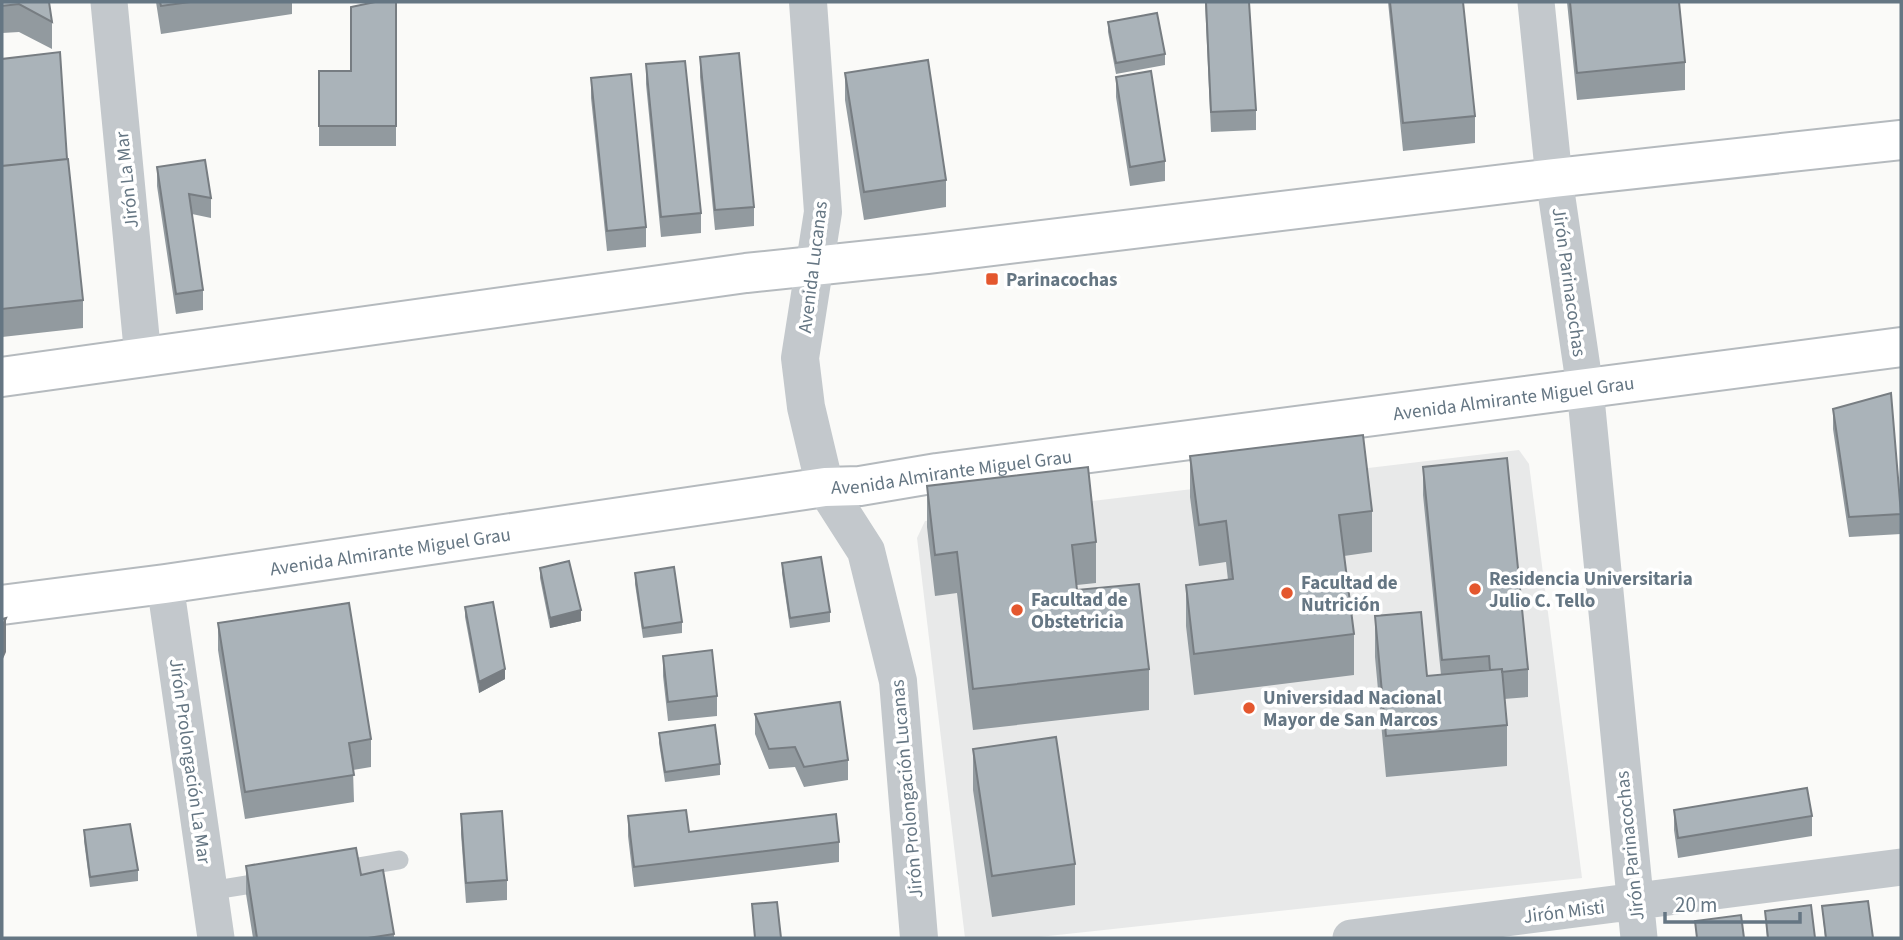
<svg xmlns="http://www.w3.org/2000/svg" width="1903" height="940" font-family="'Source Sans 3',sans-serif">
<rect width="100%" height="100%" fill="#fafaf8"/>
<path fill="#e8e9e9" d="M 1519,450 L 1529,464 L 1582,878 L 1030,938 L 965,938 L 917,538 L 925,521 Z"/>
<g fill="none" stroke-linecap="round" stroke-linejoin="round">
<defs>
<g id="primary">
<path d="M 2,377 L 746,273 L 927,254 L 1554,178 L 1901,140"/>
<path id="s1" d="M 2,605 L 165,584 L 825,487 L 860,486 L 937,473 L 1901,347"/>
</g>
</defs>
<use href="#primary" stroke="#b5babe" stroke-width="42"/>
<path stroke="#c3c8cc" stroke-width="19" d="M 334,871 L 399,860
M 209,891 L 270,881"/>
<path stroke="#c3c8cc" stroke-width="37" d="M 109,2 L 143,358
M 1536,2 L 1554,178 L 1585,388 L 1639,938
M 165,584 L 216,938
M 1351,938 L 1901,867"/>
<path stroke="#c3c8cc" stroke-width="38" d="M 808,2 L 823,212 L 800,358 L 806,407 L 825,487 L 866,551 L 898,681 L 919,938"/>
<use href="#primary" stroke="#fff" stroke-width="38"/>
</g>
<path fill="#929a9f" d="M 2,2 L 49,2 L 52,22 L 52,49 L 19,32 L 2,33 Z
M 156,2 L 292,2 L 292,14 L 161,34 Z
M 396,2 L 396,146 L 319,146 L 319,71 L 351,71 Z
M 1205,2 L 1249,2 L 1256,110 L 1256,130 L 1211,132 Z
M 1388,2 L 1463,2 L 1475,116 L 1475,143 L 1403,151 Z
M 1567,2 L 1679,2 L 1685,62 L 1685,90 L 1577,100 Z
M 1108,22 L 1165,54 L 1165,65 L 1116,74 L 1108,32 Z
M 700,57 L 754,207 L 754,226 L 715,230 L 700,77 Z
M 2,59 L 67,159 L 83,300 L 83,328 L 2,337 Z
M 646,64 L 701,213 L 701,233 L 661,237 L 646,84 Z
M 845,73 L 946,180 L 946,207 L 864,220 L 845,100 Z
M 1116,77 L 1165,161 L 1165,181 L 1130,186 L 1116,97 Z
M 591,78 L 646,227 L 646,247 L 607,251 L 591,98 Z
M 157,167 L 211,198 L 211,218 L 192,214 L 203,290 L 203,310 L 176,314 L 157,186 Z
M 1833,409 L 1901,514 L 1901,534 L 1849,537 L 1833,429 Z
M 1190,456 L 1372,511 L 1372,552 L 1344,556 L 1354,634 L 1354,675 L 1194,695 L 1186,626 L 1186,585 L 1228,580 L 1226,562 L 1199,566 L 1190,497 Z
M 1423,467 L 1528,669 L 1528,697 L 1504,699 L 1507,725 L 1507,766 L 1386,777 L 1375,657 L 1375,616 L 1427,676 L 1441,675 L 1423,495 Z
M 927,486 L 1096,542 L 1096,583 L 1077,585 L 1077,590 L 1149,669 L 1149,710 L 973,730 L 957,593 L 935,596 L 927,527 Z
M 782,563 L 830,612 L 830,622 L 790,628 L 782,573 Z
M 540,568 L 581,621 L 550,628 L 540,578 Z
M 635,573 L 682,622 L 682,633 L 643,638 L 635,584 Z
M 465,607 L 505,679 L 479,693 L 465,617 Z
M 218,623 L 371,739 L 371,767 L 353,770 L 354,802 L 245,819 L 218,650 Z
M 663,656 L 717,696 L 717,716 L 668,721 L 663,676 Z
M 755,714 L 848,760 L 848,780 L 804,787 L 795,767 L 769,769 L 755,734 Z
M 659,733 L 720,764 L 720,775 L 665,782 L 659,743 Z
M 973,749 L 1075,864 L 1075,905 L 992,917 L 973,790 Z
M 1674,810 L 1812,816 L 1812,836 L 1678,858 L 1674,830 Z
M 461,814 L 507,880 L 507,900 L 466,903 L 461,834 Z
M 628,816 L 689,832 L 839,842 L 839,862 L 634,887 L 628,836 Z
M 84,830 L 138,870 L 138,881 L 90,887 L 84,841 Z
M 246,866 L 361,875 L 394,934 L 394,938 L 253,938 L 246,894 Z
M 1822,906 L 1873,938 L 1825,938 Z
M 1765,911 L 1815,938 L 1767,938 Z"/>
<path fill="#777d82" d="M 581,610 L 581,621 L 550,628 L 550,618 Z
M 6,618 L 6,652 L 2,661 L 2,627 Z
M 505,669 L 505,679 L 479,693 L 479,682 Z"/>
<path fill="#aab3b9" stroke="#777d82" stroke-width="2" d="M 2,2 L 49,2 L 52,22 L 19,4 L 2,6 Z
M 160,2 L 190,2 L 161,6 Z
M 375,2 L 396,2 L 396,126 L 319,126 L 319,71 L 351,71 L 351,7 Z
M 1206,2 L 1249,2 L 1256,110 L 1211,112 Z
M 1390,2 L 1463,2 L 1475,116 L 1403,123 Z
M 1570,2 L 1679,2 L 1685,62 L 1577,73 Z
M 1157,13 L 1165,54 L 1116,63 L 1108,22 Z
M 60,52 L 67,159 L 2,166 L 2,59 Z
M 739,53 L 754,207 L 715,210 L 700,57 Z
M 928,60 L 946,180 L 864,192 L 845,73 Z
M 685,61 L 701,213 L 661,217 L 646,64 Z
M 1151,71 L 1165,161 L 1130,167 L 1116,77 Z
M 631,74 L 646,227 L 607,231 L 591,78 Z
M 68,159 L 83,300 L 2,309 L 2,166 Z
M 205,160 L 211,198 L 189,194 L 203,290 L 176,294 L 157,167 Z
M 1891,393 L 1901,514 L 1849,517 L 1833,409 Z
M 1363,435 L 1372,511 L 1339,515 L 1354,634 L 1194,654 L 1186,585 L 1233,579 L 1226,521 L 1199,525 L 1190,456 Z
M 1507,458 L 1528,669 L 1502,672 L 1502,669 L 1490,670 L 1489,656 L 1442,660 L 1423,467 Z
M 1088,467 L 1096,542 L 1072,545 L 1077,590 L 1139,584 L 1149,669 L 973,689 L 957,552 L 935,555 L 927,486 Z
M 821,557 L 830,612 L 790,618 L 782,563 Z
M 569,561 L 581,610 L 550,618 L 540,568 Z
M 674,567 L 682,622 L 643,628 L 635,573 Z
M 493,602 L 505,669 L 479,682 L 465,607 Z
M 349,603 L 371,739 L 349,743 L 354,775 L 245,792 L 218,623 Z
M 1421,612 L 1427,676 L 1502,669 L 1507,725 L 1386,736 L 1375,616 Z
M 6,618 L 2,627 L 2,619 Z
M 712,650 L 717,696 L 668,702 L 663,656 Z
M 840,702 L 848,760 L 804,767 L 795,747 L 769,749 L 755,714 Z
M 715,725 L 720,764 L 665,772 L 659,733 Z
M 1056,737 L 1075,864 L 992,876 L 973,749 Z
M 1807,788 L 1812,816 L 1678,838 L 1674,810 Z
M 686,810 L 689,832 L 836,814 L 839,842 L 634,867 L 628,816 Z
M 502,811 L 507,880 L 466,883 L 461,814 Z
M 130,824 L 138,870 L 90,877 L 84,830 Z
M 356,848 L 361,875 L 383,870 L 394,934 L 368,938 L 257,938 L 246,866 Z
M 1868,901 L 1873,938 L 1826,938 L 1822,906 Z
M 777,902 L 781,938 L 755,938 L 752,904 Z
M 1811,905 L 1815,938 L 1768,938 L 1765,911 Z
M 1741,915 L 1744,938 L 1697,938 L 1695,921 Z"/>
<g fill="#e4572e" stroke="#fff" stroke-width="2.5">
<rect x="985" y="272" width="14" height="14" rx="3.5"/>
<circle cx="1475" cy="589" r="7"/>
<circle cx="1287" cy="593" r="7"/>
<circle cx="1017" cy="610" r="7"/>
<circle cx="1249" cy="708" r="7"/>
</g>
<g text-anchor="middle" stroke-width="7" stroke-linejoin="round" paint-order="stroke">
<g font-size="19" fill="#657683" stroke="#fff">
<text transform="translate(126 180) rotate(-96)" y="7">Jirón La Mar</text>
<text transform="translate(812 267) rotate(-83)" y="7">Avenida Lucanas</text>
<text transform="translate(1570 282) rotate(82)" y="7">Jirón Parinacochas</text>
<text dy="7" stroke="none"><textPath href="#s1" startOffset="1526">Avenida Almirante Miguel Grau</textPath></text>
<text dy="7" stroke="none"><textPath href="#s1" startOffset="959">Avenida Almirante Miguel Grau</textPath></text>
<text dy="7" stroke="none"><textPath href="#s1" startOffset="392">Avenida Almirante Miguel Grau</textPath></text>
<text transform="translate(191 761) rotate(82)" y="7">Jirón Prolongación La Mar</text>
<text transform="translate(906 789) rotate(-95)" y="7">Jirón Prolongación Lucanas</text>
<text transform="translate(1629 846) rotate(-96)" y="7">Jirón Parinacochas</text>
<text transform="translate(1564 911) rotate(-7)" y="7">Jirón Misti</text>
</g>
<g font-size="19" font-weight="bold" fill="#657683" stroke="#fff" text-anchor="start">
<text x="1006" y="286">Parinacochas</text>
<text x="1489" y="585">Residencia Universitaria<tspan x="1489" dy="22">Julio C. Tello</tspan></text>
<text x="1301" y="589">Facultad de<tspan x="1301" dy="22">Nutrición</tspan></text>
<text x="1031" y="606">Facultad de<tspan x="1031" dy="22">Obstetricia</tspan></text>
<text x="1263" y="704">Universidad Nacional<tspan x="1263" dy="22">Mayor de San Marcos</tspan></text>
</g>
</g>
<rect width="1903" height="940" fill="none" stroke="#657683" stroke-width="7"/>
<path d="M1665 912v10h135v-10" fill="none" stroke="#657683" stroke-width="3.5"/>
<text x="1675" y="912" font-size="21" fill="#657683" stroke="#ffffff" stroke-width="5" paint-order="stroke">20 m</text>
</svg>
